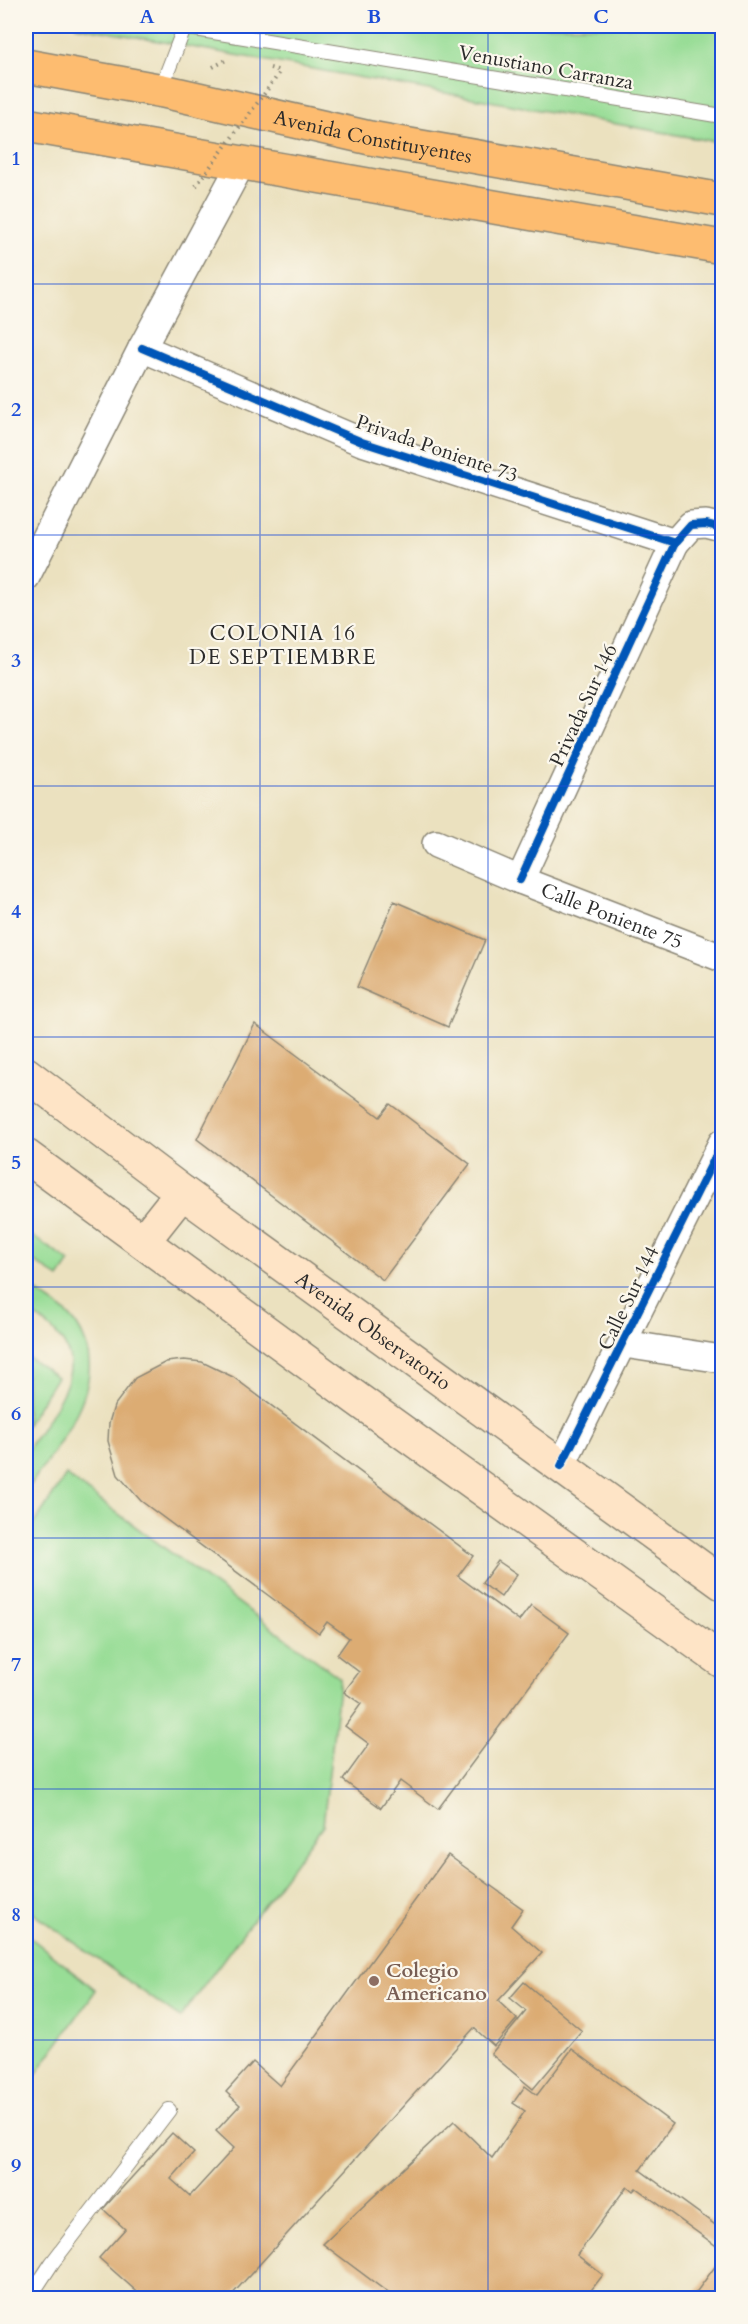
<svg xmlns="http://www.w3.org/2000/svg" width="748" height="2324" font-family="Cardo,serif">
<rect width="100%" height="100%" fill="#fbf7ec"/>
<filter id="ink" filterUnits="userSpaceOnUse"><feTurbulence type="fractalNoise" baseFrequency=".0167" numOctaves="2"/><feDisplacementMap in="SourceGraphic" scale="12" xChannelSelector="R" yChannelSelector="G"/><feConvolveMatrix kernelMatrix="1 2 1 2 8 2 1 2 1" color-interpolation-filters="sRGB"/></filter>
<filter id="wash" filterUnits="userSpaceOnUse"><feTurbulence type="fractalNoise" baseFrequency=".008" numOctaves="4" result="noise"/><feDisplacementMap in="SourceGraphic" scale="24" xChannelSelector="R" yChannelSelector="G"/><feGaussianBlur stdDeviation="1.35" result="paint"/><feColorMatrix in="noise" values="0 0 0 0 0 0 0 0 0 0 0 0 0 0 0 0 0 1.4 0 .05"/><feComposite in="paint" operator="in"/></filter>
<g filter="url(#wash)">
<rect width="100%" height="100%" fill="#ebe1bf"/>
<path fill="#98dd96" stroke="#628460" stroke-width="1.5" d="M 75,26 L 722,26 L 722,143 Z
M 26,1232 L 70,1262 L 59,1278 L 26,1256 Z
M 26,1285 C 43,1297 64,1307 76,1324 C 116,1382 56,1444 26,1492 C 25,1481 22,1465 26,1454 C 28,1445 38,1435 43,1427 C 79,1371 85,1349 26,1309 Z
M 26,1356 L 57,1377 L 26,1426 Z
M 66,1475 L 340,1678 L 323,1825 L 180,2018 L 26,1908 L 26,1536 Z
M 26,1934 L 96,1990 L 26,2088 Z"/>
<g id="blocks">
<path fill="#dcac73" d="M 394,901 L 485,940 L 448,1027 L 357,987 Z
M 255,1024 L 380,1117 L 390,1104 L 470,1164 L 383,1280 L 197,1139 Z
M 184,1360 L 202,1362 L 233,1377 L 473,1556 L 458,1576 L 519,1621 L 531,1605 L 569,1633 L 438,1809 L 400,1781 L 381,1808 L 343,1780 L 369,1744 L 345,1726 L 361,1704 L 344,1692 L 359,1672 L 337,1655 L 349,1638 L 327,1622 L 319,1633 L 141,1501 L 118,1475 L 108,1441 L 109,1423 L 114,1406 L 135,1378 L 166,1362 Z
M 498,1561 L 517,1574 L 501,1597 L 482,1583 Z
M 448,1855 L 523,1909 L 511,1926 L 542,1953 L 498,2001 L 517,2019 L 494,2046 L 474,2028 L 229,2298 L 144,2298 L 99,2258 L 125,2229 L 103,2209 L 172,2133 L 194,2153 L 171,2179 L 190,2196 L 234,2148 L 216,2131 L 240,2105 L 226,2092 L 253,2062 L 280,2086 Z
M 524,1982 L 582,2031 L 533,2089 L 491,2054 L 526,2011 L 510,1998 Z
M 572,2049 L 673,2124 L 640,2170 L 722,2230 L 722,2250 L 636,2188 L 633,2191 L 627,2186 L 577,2255 L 603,2275 L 585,2298 L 395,2298 L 323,2244 L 454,2121 L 492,2158 L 525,2111 L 513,2103 L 525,2086 L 537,2095 Z
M 722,2257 L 722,2298 L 692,2298 Z"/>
</g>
</g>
<g filter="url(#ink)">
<use href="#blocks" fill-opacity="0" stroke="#8b8675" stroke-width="1.5"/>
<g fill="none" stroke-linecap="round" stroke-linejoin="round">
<defs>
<path id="lane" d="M 177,26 L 722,116
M 160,91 L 185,26
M 29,2298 L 52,2263 L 169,2110"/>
<g id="street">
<path d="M 142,348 L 362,442 L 675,543 L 691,525 L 706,524 L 722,528"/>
<path d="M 26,577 L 142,348 L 241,164"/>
<path id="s1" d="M 436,844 L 520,880 L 722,958"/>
<path d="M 520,880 L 675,543"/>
<path d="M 624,1344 L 722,1359"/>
<path d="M 561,1466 L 722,1143"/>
</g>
<g id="secondary">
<path id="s2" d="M 26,1074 L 182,1192 L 722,1583"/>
<path d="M 26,1156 L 357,1399 L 722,1661"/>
<path d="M 144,1240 L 182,1192"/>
</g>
<g id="highway">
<path id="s3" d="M 26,66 L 163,91 L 370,138 L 722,200"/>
<path d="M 26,125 L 722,247"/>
</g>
</defs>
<use href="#lane" stroke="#8b8675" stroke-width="16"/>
<use href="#street" stroke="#8b8675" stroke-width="30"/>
<use href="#secondary" stroke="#8b8675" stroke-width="36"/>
<use href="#highway" stroke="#8b8675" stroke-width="36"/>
<path stroke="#8b8675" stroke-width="4" stroke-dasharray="1.5 4.5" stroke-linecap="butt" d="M 213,67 L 228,59
M 270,68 L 281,71"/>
<use href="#lane" stroke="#fff" stroke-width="14"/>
<use href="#street" stroke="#fff" stroke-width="27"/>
<use href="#secondary" stroke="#fee4c6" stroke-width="33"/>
<use href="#highway" stroke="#fdbc70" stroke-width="33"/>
<path stroke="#8b8675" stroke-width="4" stroke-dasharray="1.5 4.5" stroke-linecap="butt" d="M 196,186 L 281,71"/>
<defs>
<path id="cycleway" d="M 142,348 L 362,442 L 675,543 L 691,525 L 706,524 L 722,528
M 520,880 L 675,543
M 561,1466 L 722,1143"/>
</defs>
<use href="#cycleway" stroke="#fbf7ec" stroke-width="11"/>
<use href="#cycleway" stroke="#0057b8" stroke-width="8"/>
</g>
</g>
<path fill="none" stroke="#1d4ed8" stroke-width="1.5" stroke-opacity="0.55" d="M 260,26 L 260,2298M 488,26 L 488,2298M 26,284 L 722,284M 26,535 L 722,535M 26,786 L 722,786M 26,1037 L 722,1037M 26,1287 L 722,1287M 26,1538 L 722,1538M 26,1789 L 722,1789M 26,2040 L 722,2040"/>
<circle fill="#8d6e63" stroke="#fbf7ec" stroke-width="2" cx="374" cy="1981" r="6"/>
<g text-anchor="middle" stroke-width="4.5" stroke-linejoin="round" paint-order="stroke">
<g font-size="20" fill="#2b2b2b" stroke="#fbf7ec">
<text transform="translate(546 67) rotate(10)" y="7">Venustiano Carranza</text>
<text dy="7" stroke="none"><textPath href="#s3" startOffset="354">Avenida Constituyentes</textPath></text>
<text transform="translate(437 448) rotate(19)" y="7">Privada Poniente 73</text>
<text transform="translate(583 705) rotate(-65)" y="7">Privada Sur 146</text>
<text dy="7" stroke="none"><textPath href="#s1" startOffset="190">Calle Poniente 75</textPath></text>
<text transform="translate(628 1298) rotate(-64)" y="7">Calle Sur 144</text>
<text dy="7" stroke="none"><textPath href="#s2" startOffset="432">Avenida Observatorio</textPath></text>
</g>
<g font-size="20" font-weight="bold" fill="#785e54" stroke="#fbf7ec" text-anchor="start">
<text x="386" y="1977">Colegio<tspan x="386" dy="23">Americano</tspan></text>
</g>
<g font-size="21" letter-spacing="1.5" fill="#2b2b2b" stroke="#fbf7ec">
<text x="283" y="640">COLONIA 16<tspan x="283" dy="24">DE SEPTIEMBRE</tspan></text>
</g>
</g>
<rect width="748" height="2324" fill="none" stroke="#fbf7ec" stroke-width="66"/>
<rect x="33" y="33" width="682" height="2258" fill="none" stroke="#1d4ed8" stroke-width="2"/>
<g font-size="20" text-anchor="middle" font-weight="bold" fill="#1d4ed8">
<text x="147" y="23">A</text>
<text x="374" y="23">B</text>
<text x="601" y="23">C</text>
<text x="16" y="165">1</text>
<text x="16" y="416">2</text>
<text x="16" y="667">3</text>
<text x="16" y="918">4</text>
<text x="16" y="1169">5</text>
<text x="16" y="1420">6</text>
<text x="16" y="1671">7</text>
<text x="16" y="1921">8</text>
<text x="16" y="2172">9</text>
</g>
</svg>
